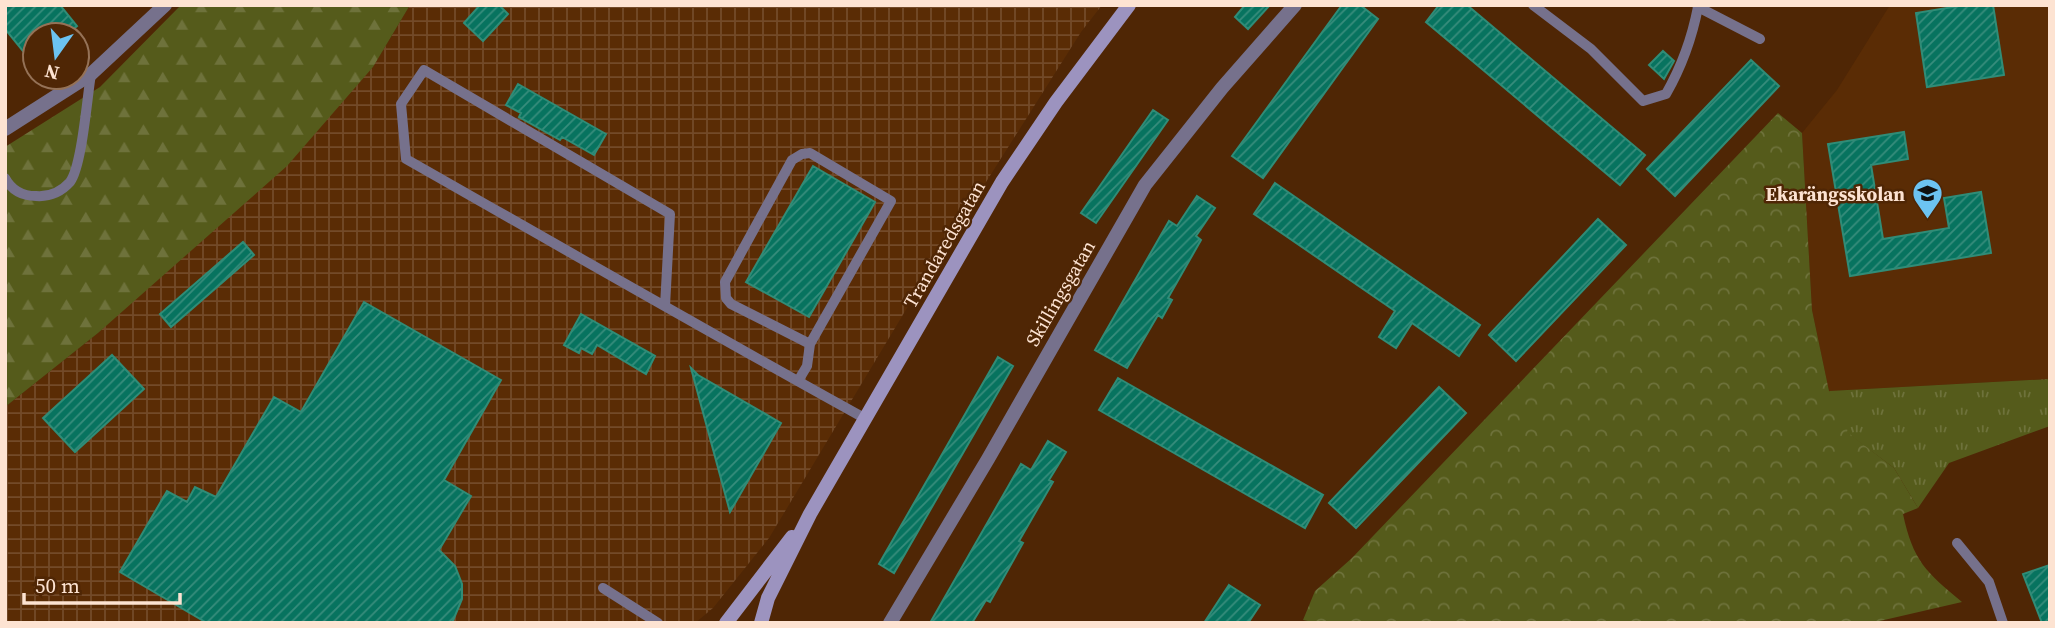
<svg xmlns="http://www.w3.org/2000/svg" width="2055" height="628" font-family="'Source Serif 4',serif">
<defs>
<pattern id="industrial-grid" width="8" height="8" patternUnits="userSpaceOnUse" patternTransform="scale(1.75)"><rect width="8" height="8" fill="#5a2c05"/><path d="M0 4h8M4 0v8" fill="none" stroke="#734a29"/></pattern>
<pattern id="grass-tufts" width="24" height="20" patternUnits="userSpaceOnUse" patternTransform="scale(1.75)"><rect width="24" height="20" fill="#555b1b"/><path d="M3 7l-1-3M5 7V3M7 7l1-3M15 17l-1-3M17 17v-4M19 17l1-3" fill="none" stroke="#6e723b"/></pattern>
<pattern id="forest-firs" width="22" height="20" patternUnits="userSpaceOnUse" patternTransform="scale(1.75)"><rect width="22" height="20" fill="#555b1b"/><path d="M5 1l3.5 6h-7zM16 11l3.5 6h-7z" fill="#6e723b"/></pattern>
<pattern id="park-crowns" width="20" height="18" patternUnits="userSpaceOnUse" patternTransform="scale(1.75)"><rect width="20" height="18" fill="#555b1b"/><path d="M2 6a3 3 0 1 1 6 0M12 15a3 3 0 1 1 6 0" fill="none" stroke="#6e723b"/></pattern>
<pattern id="building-hatch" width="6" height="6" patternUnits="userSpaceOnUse" patternTransform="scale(1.75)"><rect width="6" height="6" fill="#07735f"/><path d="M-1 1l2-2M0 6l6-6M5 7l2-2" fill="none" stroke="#388d7c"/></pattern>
</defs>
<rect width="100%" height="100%" fill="#4f2605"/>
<path fill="#5a2c05" d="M 1890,5 L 2050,5 L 2050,379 L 1829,391 L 1812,310 L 1802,133 L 1837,90 Z"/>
<path fill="url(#industrial-grid)" d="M 410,5 L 1102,5 L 1081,32 L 919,288 L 769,538 L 713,608 L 695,623 L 5,623 L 5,407 L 98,333 L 373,67 Z"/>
<path fill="url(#grass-tufts)" d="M 2050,379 L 2050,426 L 1949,463 L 1918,508 L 1894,468 L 1846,432 L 1829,391 Z"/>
<path fill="url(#forest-firs)" d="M 181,5 L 410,5 L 373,67 L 287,166 L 98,333 L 5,407 L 5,147 L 100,87 Z"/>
<path fill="url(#park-crowns)" d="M 1778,113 L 1802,133 L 1812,310 L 1829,391 L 1850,417 L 1847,432 L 1894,468 L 1918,508 L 1903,514 C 1913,561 1926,572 1962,602 L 1871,623 L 1318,623 L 1303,620 L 1315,591 L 1352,558 Z"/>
<path fill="url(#building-hatch)" stroke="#308c77" stroke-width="2" d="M 5,5 L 60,5 L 77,26 L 66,35 L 35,35 L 35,66 L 5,29 Z
M 480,5 L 499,5 L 508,14 L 483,41 L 464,23 Z
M 1245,5 L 1270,5 L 1248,29 L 1235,17 Z
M 1342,5 L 1360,5 L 1378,19 L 1263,178 L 1232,156 Z
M 1439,5 L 1467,5 L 1645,155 L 1620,185 L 1426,22 Z
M 1965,5 L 1993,5 L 2004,75 L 1927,87 L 1916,13 Z
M 1663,51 L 1674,61 L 1664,79 L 1649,65 Z
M 1751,60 L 1779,86 L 1675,196 L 1647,169 Z
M 518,84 L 606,134 L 594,155 L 562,137 L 560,140 L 519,117 L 521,113 L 506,105 Z
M 1153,110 L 1168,120 L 1096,223 L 1081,213 Z
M 1904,132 L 1908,159 L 1871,165 L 1883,239 L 1949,228 L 1944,198 L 1981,192 L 1991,253 L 1850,276 L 1828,144 Z
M 813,166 L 875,202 L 809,317 L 746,282 Z
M 1275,183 L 1480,325 L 1459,356 L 1412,323 L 1396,348 L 1379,337 L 1395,311 L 1254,214 Z
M 1197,196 L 1215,208 L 1196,236 L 1201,240 L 1168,298 L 1172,300 L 1162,318 L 1158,315 L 1127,368 L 1095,350 L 1169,221 L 1177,226 Z
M 1598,219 L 1626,245 L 1516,361 L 1489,335 Z
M 243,242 L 254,255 L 171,327 L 160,314 Z
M 364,302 L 501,380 L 444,480 L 471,496 L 439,550 L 455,566 L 462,584 L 462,599 L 452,623 L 207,623 L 120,572 L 167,491 L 187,502 L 195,487 L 216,497 L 274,397 L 301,412 Z
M 581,314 L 655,356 L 646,374 L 597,345 L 592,354 L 581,348 L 579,353 L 564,345 Z
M 112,355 L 144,389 L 75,452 L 43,418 Z
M 998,357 L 1013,366 L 894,573 L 879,564 Z
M 691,368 L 698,375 L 781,423 L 730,512 Z
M 1118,378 L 1323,495 L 1305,528 L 1099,410 Z
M 1439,387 L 1466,413 L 1356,528 L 1329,503 Z
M 1048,441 L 1066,452 L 1049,480 L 1053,482 L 1019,541 L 1023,543 L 990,602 L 986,600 L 972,623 L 930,623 L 1021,464 L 1031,470 Z
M 2050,565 L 2050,623 L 2042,623 L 2023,574 Z
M 1229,585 L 1260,605 L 1248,623 L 1204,623 Z"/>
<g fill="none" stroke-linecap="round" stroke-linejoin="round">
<path stroke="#76718c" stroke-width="10" d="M 1533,5 L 1591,49 L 1643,101 L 1666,94 C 1682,66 1692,38 1698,7 L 1697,5
M 1698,7 L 1760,39
M 5,178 C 12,191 22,196 36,196 C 49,197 61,192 70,182 C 82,166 87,98 91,74
M 665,306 L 670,214 L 424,70 L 401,104 L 406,159 C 559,246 712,334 866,419
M 798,381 L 807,366 L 810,344 L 891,201 L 810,153 L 802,154 L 792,160 L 725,282 L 726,298 L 731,304 L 810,344
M 1957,543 L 1989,582 L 2003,623
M 603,588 L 658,623"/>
<path stroke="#76718c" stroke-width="14" d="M 5,129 L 91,74 L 165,5
M 890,623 L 988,459 L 1145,185 L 1222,88 L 1295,5"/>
<path stroke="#9c93bf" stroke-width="14" d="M 726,623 L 792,537
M 761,623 L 768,598 L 810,514 L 1002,182 L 1056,102 L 1129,5"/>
</g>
<defs>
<symbol id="school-pin" viewBox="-11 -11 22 30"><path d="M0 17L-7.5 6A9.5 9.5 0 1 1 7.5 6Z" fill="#6cc3f2" stroke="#4f2605"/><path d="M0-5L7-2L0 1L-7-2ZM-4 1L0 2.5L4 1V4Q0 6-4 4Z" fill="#111"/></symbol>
</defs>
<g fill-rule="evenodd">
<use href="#school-pin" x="1910" y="176" width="35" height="47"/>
</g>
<g text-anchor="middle" stroke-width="5" stroke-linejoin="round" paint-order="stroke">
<g font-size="19" font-weight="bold" fill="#fde3d2" stroke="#4f2605" text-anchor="end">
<text x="1905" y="201">Ekarängsskolan</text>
</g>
<g font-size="19" fill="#fde3d2" stroke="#4f2605">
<text transform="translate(944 244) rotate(-60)" y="7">Trandaredsgatan</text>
<text transform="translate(1060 293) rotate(-60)" y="7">Skillingsgatan</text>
</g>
</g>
<rect width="2055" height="628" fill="none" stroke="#fde3d2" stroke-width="14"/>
<g transform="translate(56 56) rotate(194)"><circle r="33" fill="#4f2605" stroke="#957257" stroke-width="2"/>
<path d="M0-5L12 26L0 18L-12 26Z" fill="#6cc3f2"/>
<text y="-10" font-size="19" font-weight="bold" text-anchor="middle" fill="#fde3d2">N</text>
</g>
<path d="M24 593v10h156v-10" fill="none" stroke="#fde3d2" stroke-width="3.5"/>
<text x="35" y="593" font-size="21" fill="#fde3d2" stroke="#4f2605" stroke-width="5" paint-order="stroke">50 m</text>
</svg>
